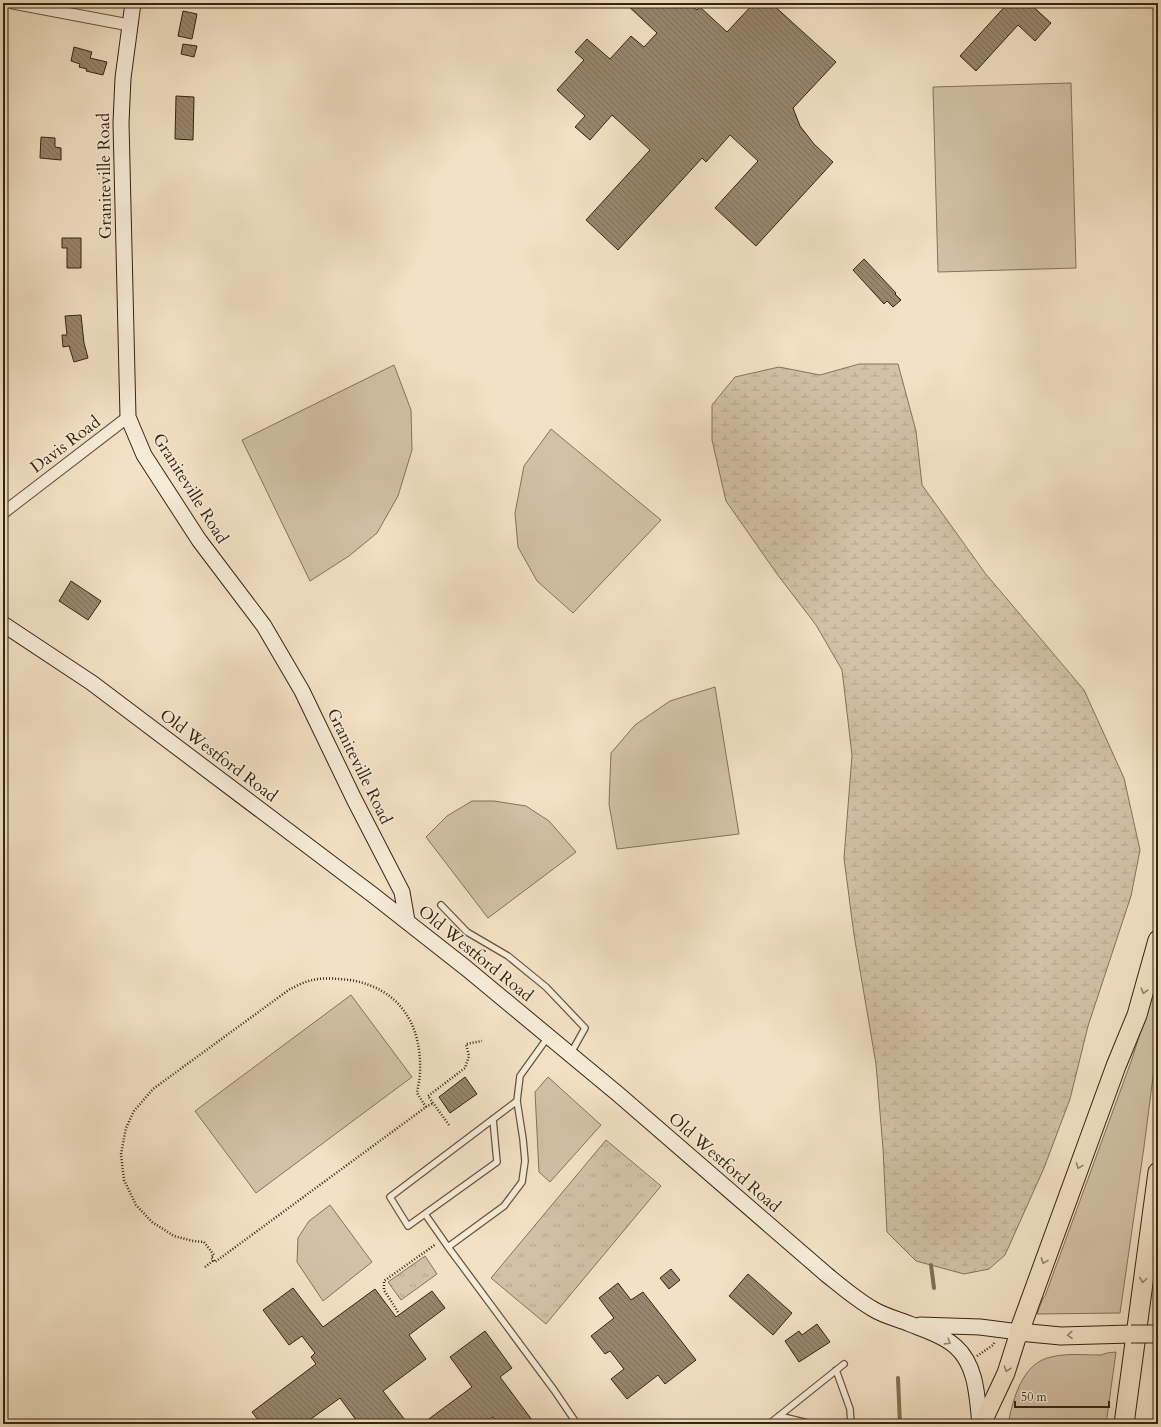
<svg xmlns="http://www.w3.org/2000/svg" width="1161" height="1427" font-family="Cardo,serif">
<defs>
<pattern id="wetland-marsh" width="20" height="14" patternUnits="userSpaceOnUse"><rect width="20" height="14" fill="#d3c1a6"/><path d="M1 5h8M5 5V1M11 12h8M15 12V8" fill="none" stroke="#b6a68e"/></pattern>
<pattern id="park-tufts" width="24" height="20" patternUnits="userSpaceOnUse"><rect width="24" height="20" fill="#d3c1a6"/><path d="M3 7l-1-3M5 7V3M7 7l1-3M15 17l-1-3M17 17v-4M19 17l1-3" fill="none" stroke="#b6a68e"/></pattern>
<pattern id="building-back-hatch" width="6" height="6" patternUnits="userSpaceOnUse"><rect width="6" height="6" fill="#98876e"/><path d="M-1 5l2 2M0 0l6 6M5-1l2 2" fill="none" stroke="#7d6e59"/></pattern>
</defs>
<rect width="100%" height="100%" fill="#f3e1c5"/>
<filter id="stains"><feTurbulence type="fractalNoise" baseFrequency=".005" numOctaves="4"/><feColorMatrix values="0 0 0 0 .2 0 0 0 0 .09 0 0 0 0 .02 0 0 0 .5 -.17"/></filter>
<radialGradient id="worn" r=".72"><stop offset=".6" stop-color="#630" stop-opacity="0"/><stop offset="1" stop-color="#630" stop-opacity=".3"/></radialGradient>
<path fill="#d3c1a6" stroke="#84735a" d="M 1071,83 L 1076,268 L 938,272 L 933,87 Z
M 394,365 L 411,410 L 412,450 L 398,496 L 377,533 L 349,556 L 310,581 L 242,440 Z
M 551,429 L 661,520 L 573,613 L 537,581 L 518,547 L 515,513 L 524,466 Z
M 715,687 L 739,834 L 617,849 L 609,804 L 611,753 L 635,725 L 670,701 Z
M 472,801 L 494,801 L 526,806 L 549,821 L 576,852 L 488,918 L 426,837 L 447,816 Z
M 1158,976 L 1158,1038 L 1144,1147 L 1120,1313 L 1037,1314 L 1043,1298 L 1045,1296 L 1132,1059 Z
M 351,995 L 412,1077 L 256,1193 L 195,1111 Z
M 548,1077 L 601,1125 L 550,1182 L 539,1172 L 535,1092 Z
M 330,1205 L 372,1262 L 323,1301 L 297,1262 L 298,1238 L 309,1221 Z
M 1116,1352 L 1106,1424 L 1008,1424 C 1013,1399 1022,1363 1051,1357 C 1067,1353 1085,1355 1101,1355 L 1107,1353 Z"/>
<path fill="url(#wetland-marsh)" stroke="#84735a" d="M 859,364 L 898,364 L 916,431 L 922,485 L 985,573 L 1084,690 L 1124,778 L 1140,850 L 1131,896 L 1088,1026 L 1070,1099 L 1044,1168 L 1005,1255 L 989,1269 L 964,1274 L 916,1261 L 887,1232 L 883,1149 L 876,1064 L 854,935 L 844,858 L 852,755 L 842,670 L 816,625 L 777,574 L 726,501 L 712,440 L 712,405 L 735,377 L 779,367 L 820,375 Z"/>
<path fill="url(#park-tufts)" stroke="#84735a" d="M 606,1140 L 661,1186 L 546,1324 L 491,1278 Z
M 425,1256 L 437,1274 L 401,1300 L 388,1282 Z"/>
<g fill="none" stroke-linecap="round" stroke-linejoin="round">
<path stroke="#816f57" stroke-width="4" d="M 931,1265 L 934,1288
M 898,1378 L 900,1424"/>
</g>
<path fill="url(#building-back-hatch)" stroke="#36250f" d="M 625,3 L 689,3 L 697,10 L 700,7 L 727,32 L 754,3 L 771,3 L 836,62 L 793,108 L 800,126 L 814,144 L 833,162 L 756,246 L 715,208 L 758,161 L 730,135 L 706,162 L 702,158 L 618,250 L 586,220 L 650,150 L 612,115 L 590,140 L 575,127 L 585,116 L 557,90 L 584,60 L 575,52 L 587,39 L 610,59 L 631,36 L 644,47 L 657,33 Z
M 1008,3 L 1029,3 L 1051,23 L 1035,41 L 1018,25 L 976,71 L 960,56 Z
M 183,11 L 197,14 L 192,39 L 178,36 Z
M 183,44 L 197,46 L 194,57 L 181,54 Z
M 74,47 L 92,52 L 90,58 L 107,62 L 103,75 L 86,71 L 87,69 L 79,67 L 80,64 L 71,61 Z
M 176,96 L 194,97 L 193,140 L 175,139 Z
M 41,137 L 55,138 L 55,147 L 61,148 L 61,160 L 40,158 Z
M 62,238 L 81,238 L 81,268 L 67,268 L 67,248 L 62,248 Z
M 864,259 L 896,293 L 895,294 L 901,300 L 893,307 L 887,301 L 884,304 L 853,270 Z
M 81,315 L 84,343 L 88,358 L 74,362 L 69,346 L 63,347 L 62,335 L 67,335 L 65,316 Z
M 71,581 L 101,601 L 88,620 L 59,601 Z
M 465,1077 L 477,1094 L 450,1113 L 439,1097 Z
M 671,1269 L 680,1280 L 669,1289 L 660,1278 Z
M 748,1274 L 792,1313 L 773,1335 L 729,1296 Z
M 618,1283 L 631,1300 L 643,1292 L 696,1360 L 665,1384 L 658,1375 L 627,1399 L 611,1379 L 624,1369 L 610,1351 L 605,1354 L 591,1336 L 614,1318 L 599,1298 Z
M 293,1288 L 323,1327 L 375,1289 L 396,1317 L 432,1291 L 445,1308 L 409,1335 L 426,1359 L 383,1391 L 408,1424 L 359,1424 L 340,1398 L 304,1424 L 261,1424 L 252,1412 L 316,1364 L 311,1357 L 315,1353 L 302,1336 L 289,1345 L 263,1310 Z
M 817,1324 L 830,1342 L 799,1362 L 785,1341 L 799,1331 L 802,1335 Z
M 485,1331 L 512,1368 L 500,1377 L 535,1424 L 498,1424 L 493,1417 L 483,1424 L 422,1424 L 472,1387 L 450,1357 Z"/>
<g fill="none" stroke-linecap="round" stroke-linejoin="round">
<defs>
<path id="service" d="M 441,905 L 467,932 L 508,956 L 546,987 L 585,1028 L 571,1053
M 548,1037 L 520,1076 L 517,1101 L 523,1139 L 525,1161 L 522,1182 L 504,1206 L 448,1247 L 554,1390 L 577,1424
M 493,1119 L 497,1162 L 408,1226 L 390,1197 L 517,1101
M 425,1214 L 448,1247
M 836,1370 L 850,1409 L 851,1424
M 779,1416 L 812,1424
M 769,1424 L 844,1364"/>
<path id="minor" d="M 13,3 L 129,25
M 3,513 L 128,417"/>
<path id="secondary" d="M 133,3 L 123,78 L 121,123 L 128,417 L 144,455 L 199,540 L 264,626 L 302,691 L 354,799 L 402,892 L 407,921
M 3,624 L 92,683 L 373,895 L 466,968 L 618,1094 L 827,1275 C 842,1287 857,1300 873,1309 C 884,1316 898,1319 910,1324 C 925,1330 944,1336 956,1347 C 977,1366 977,1398 980,1424
M 920,1325 L 980,1327 L 1019,1332"/>
<path id="primary" d="M 982,1424 L 1006,1373 L 1019,1332 L 1061,1336 L 1131,1334"/>
<path id="motorway" d="M 1019,1332 L 1116,1066 L 1137,1015 L 1158,940
M 1124,1424 L 1158,1172"/>
</defs>
<use href="#service" stroke="#65543c" stroke-width="8"/>
<use href="#minor" stroke="#65543c" stroke-width="13"/>
<use href="#secondary" stroke="#36250f" stroke-width="17"/>
<use href="#primary" stroke="#36250f" stroke-width="19"/>
<use href="#motorway" stroke="#36250f" stroke-width="21"/>
<path stroke="#36250f" stroke-width="2.5" stroke-dasharray="1 2" stroke-linecap="butt" d="M 426,1107 L 417,1093 C 418,1086 420,1079 420,1072 C 422,1024 399,988 350,980 C 338,979 324,977 313,980 C 305,981 297,986 290,989 L 153,1089 L 134,1111 L 126,1128 L 121,1154 L 124,1180 L 136,1205 L 152,1222 L 174,1236 L 193,1241 L 204,1242 L 214,1255 L 211,1257 L 215,1262 L 426,1107 L 433,1103
M 449,1125 L 428,1096 L 465,1068 L 469,1056 L 466,1044 L 482,1041
M 205,1267 L 214,1260
M 398,1312 L 384,1290 L 384,1281 L 436,1244
M 977,1356 L 993,1345 L 995,1341"/>
<use href="#service" stroke="#f7ecd9" stroke-width="5.5"/>
<use href="#minor" stroke="#f7ecd9" stroke-width="11"/>
<use href="#secondary" stroke="#f7ecd9" stroke-width="15"/>
<use href="#primary" stroke="#f3e1c5" stroke-width="17"/>
<use href="#motorway" stroke="#f3e1c5" stroke-width="19"/>
<defs>
<path id="primary-bridge" d="M 1131,1334 L 1158,1334"/>
</defs>
<use href="#primary-bridge" stroke="#36250f" stroke-width="19" stroke-linecap="butt"/>
<use href="#primary-bridge" stroke="#f3e1c5" stroke-width="17"/>
</g>
<defs><path id="oneway-chevron" d="M-2-3.5L2.5 0L-2 3.5" fill="none" stroke-width="1.6" stroke-linecap="round" stroke-linejoin="round"/></defs>
<g stroke="#94836a">
<use href="#oneway-chevron" transform="translate(1144 991) rotate(106)"/>
<use href="#oneway-chevron" transform="translate(1079 1166) rotate(111)"/>
<use href="#oneway-chevron" transform="translate(1044 1261) rotate(110)"/>
<use href="#oneway-chevron" transform="translate(1143 1280) rotate(98)"/>
<use href="#oneway-chevron" transform="translate(1070 1335) rotate(179)"/>
<use href="#oneway-chevron" transform="translate(1007 1369) rotate(109)"/>
</g>
<use stroke="#968874" href="#oneway-chevron" transform="translate(948 1342) rotate(32)"/>
<g text-anchor="middle" stroke-width="3" stroke-linejoin="round" paint-order="stroke">
<g font-size="17" fill="#36250f" stroke="#f7ecd9">
<text transform="translate(104 176) rotate(-91)" y="6">Graniteville Road</text>
<text transform="translate(65 444) rotate(-37)" y="6">Davis Road</text>
<text transform="translate(191 488) rotate(58)" y="6">Graniteville Road</text>
<text transform="translate(219 755) rotate(37)" y="6">Old Westford Road</text>
<text transform="translate(360 766) rotate(64)" y="6">Graniteville Road</text>
<text transform="translate(476 953) rotate(39)" y="6">Old Westford Road</text>
<text transform="translate(725 1162) rotate(41)" y="6">Old Westford Road</text>
</g>
</g>
<rect width="1161" height="1427" fill="none" stroke="#f3e1c5" stroke-width="16"/>
<rect x="4" y="4" width="1153" height="1419" fill="none" stroke="#36250f" stroke-width="2"/>
<rect x="8" y="8" width="1145" height="1411" fill="none" stroke="#36250f"/>
<path d="M1015 1401v6h94v-6" fill="none" stroke="#36250f" stroke-width="2"/>
<text x="1021" y="1401" font-size="12" fill="#36250f" stroke="#f7ecd9" stroke-width="3" paint-order="stroke">50 m</text>
<rect width="100%" height="100%" filter="url(#stains)"/>
<rect width="100%" height="100%" fill="url(#worn)"/>
</svg>
